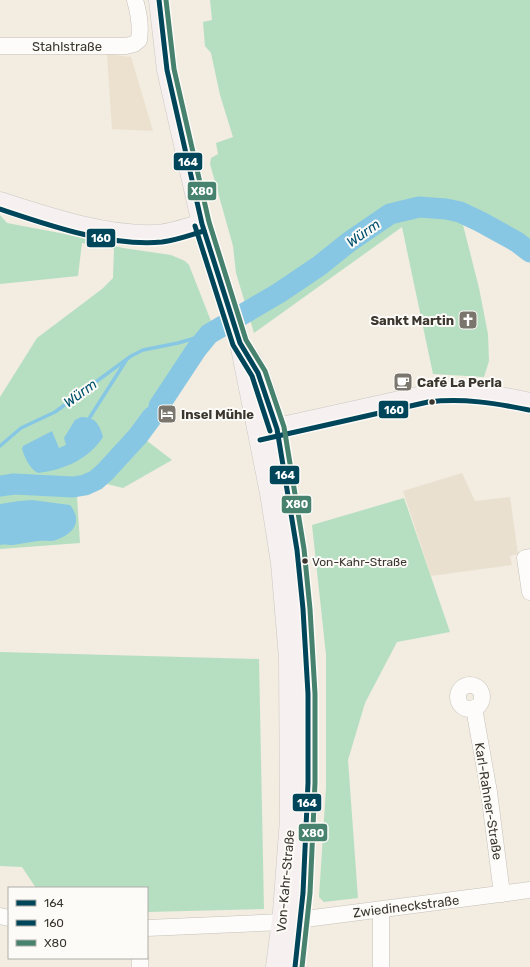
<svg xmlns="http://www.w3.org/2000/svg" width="530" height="967" font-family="Rubik,sans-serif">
<rect width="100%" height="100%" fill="#f2ece1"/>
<path fill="#ebe1ce" d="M 107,54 L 131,57 L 153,131 L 112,129 Z"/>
<path fill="#e9e0d0" d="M 462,473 L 475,501 L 510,497 L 518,554 L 510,556 L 512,565 L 431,576 L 403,491 Z"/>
<path fill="#b6dfc2" d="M 210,0 L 530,0 L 530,255 L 460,213 L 479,288 L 488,334 L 489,361 L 484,377 L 433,374 L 402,227 L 254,333 L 236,273 L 233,246 L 210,164 L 211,158 L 218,154 L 216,143 L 233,137 L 220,95 L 211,53 L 205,46 L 203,22 L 212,20 Z
M 0,215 L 7,223 L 65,234 L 123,248 L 171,255 L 185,261 L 189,265 L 218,339 L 187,368 L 142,437 L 172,460 L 123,488 L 99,482 L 77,497 L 80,543 L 0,549 L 0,397 L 37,338 L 102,289 L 113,278 L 114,249 L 82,243 L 78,276 L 0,284 Z
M 404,498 L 450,632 L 397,642 L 365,703 L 348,760 L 358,898 L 324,902 L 319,897 L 326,788 L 326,655 L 312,525 Z
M 0,652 L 259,659 L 264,909 L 147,912 L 147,888 L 36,888 L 22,867 L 0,866 Z"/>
<path fill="#88c7e3" d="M 81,417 C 95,416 100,425 103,437 C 89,459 64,470 38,473 C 29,468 25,458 22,449 L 23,446 L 52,431 L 59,448 L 66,445 L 64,438 L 75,420 Z
M 32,500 L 70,505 C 83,521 74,534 56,540 C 51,542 44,540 38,541 C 29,542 21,544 13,545 C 8,545 4,544 0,545 L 0,504 L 19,501 Z"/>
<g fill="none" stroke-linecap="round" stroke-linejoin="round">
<path stroke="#88c7e3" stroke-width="3.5" d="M 90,417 L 127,359
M 0,446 L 21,428 L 55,412 L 131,356 L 143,350 L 178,343 L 209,334"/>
<path stroke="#88c7e3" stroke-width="21" d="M 159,406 L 196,350 L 209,334 L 279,293 L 319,266 L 349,242 L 390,214 L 419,207 L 446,209 L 460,212 L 481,222 L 517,242 L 530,252
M 0,486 L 14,484 L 73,487 L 85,485 L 96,480 L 105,472 L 138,436 L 152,417"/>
<defs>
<path id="minor" d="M 0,46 L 126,46 L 134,44 L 139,40 C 141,25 139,14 135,0
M 530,557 L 525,558 L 530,592
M458 697a12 12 0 1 1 24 0a12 12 0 1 1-24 0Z
M 474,708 L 489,792 L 502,894
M 381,910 L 381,967
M 0,916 L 9,918
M 147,928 L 282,922 L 530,890
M 140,967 L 140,958"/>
<path id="major" d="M 159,0 L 167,70 L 202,224 L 240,343 L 270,493 L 281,563 L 289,658 L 290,819 L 283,912 L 276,967
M 0,202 C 47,217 105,237 155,235 C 169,235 188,228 202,224
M 250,358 C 273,398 279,444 287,489 C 290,509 294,529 297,550 C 301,581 303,613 305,645 C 311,752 308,861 295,967
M 264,431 L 427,395 C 464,390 494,395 530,403"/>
</defs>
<use href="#minor" stroke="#c5c1b9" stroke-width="17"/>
<use href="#major" stroke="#cbc8c3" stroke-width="21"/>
<use href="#minor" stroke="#fdfcfa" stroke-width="16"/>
<use href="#major" stroke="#f6f1f0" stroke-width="20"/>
<defs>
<path id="bus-1" d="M 159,0 L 167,70 L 202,224 L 240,343 L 258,373 L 277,429 L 297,550 L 303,609 L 308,694 L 308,783 L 303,893 L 295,967"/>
<path id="bus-2" d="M 0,209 C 48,225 111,247 162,242 C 177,240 190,235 204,231
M 195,226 L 233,345 L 252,376 L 270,431
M 260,440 L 428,402 C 463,398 495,403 529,410"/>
<path id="bus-3" d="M 166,0 L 174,69 L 209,222 L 246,340 L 265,371 L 284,427 L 304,549 L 310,609 L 315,694 L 315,783 L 310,893 L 302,967"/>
</defs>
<use href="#bus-1" stroke="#fdfbf8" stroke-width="8"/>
<use href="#bus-2" stroke="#fdfbf8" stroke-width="8"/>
<use href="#bus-3" stroke="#fdfbf8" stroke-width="8"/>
<use href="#bus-1" stroke="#00465a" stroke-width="5"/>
<use href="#bus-2" stroke="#00465a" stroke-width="5"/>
<use href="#bus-3" stroke="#46826e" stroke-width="5"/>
</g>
<defs>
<symbol id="church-square" viewBox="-11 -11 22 22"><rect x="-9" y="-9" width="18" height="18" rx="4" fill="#7b766d" stroke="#fdfbf8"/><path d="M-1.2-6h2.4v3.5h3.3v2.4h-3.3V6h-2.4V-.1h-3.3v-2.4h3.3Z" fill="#fff"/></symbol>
<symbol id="cafe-square" viewBox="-11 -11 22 22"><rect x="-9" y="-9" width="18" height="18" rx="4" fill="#7b766d" stroke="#fdfbf8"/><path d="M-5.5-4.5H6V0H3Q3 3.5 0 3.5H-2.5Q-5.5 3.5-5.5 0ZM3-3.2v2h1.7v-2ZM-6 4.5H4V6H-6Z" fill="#fff"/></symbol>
<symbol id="hotel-square" viewBox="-11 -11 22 22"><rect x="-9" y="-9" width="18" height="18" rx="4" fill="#7b766d" stroke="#fdfbf8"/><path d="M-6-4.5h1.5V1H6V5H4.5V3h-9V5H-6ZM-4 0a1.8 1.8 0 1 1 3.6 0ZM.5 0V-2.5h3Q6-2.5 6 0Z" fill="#fff"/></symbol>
</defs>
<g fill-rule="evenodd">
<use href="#church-square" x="457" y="309" width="22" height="22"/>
<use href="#cafe-square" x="392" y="371" width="22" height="22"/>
<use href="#hotel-square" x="156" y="403" width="22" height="22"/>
</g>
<g fill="#3b372f" stroke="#fdfbf8" stroke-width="1.5">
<circle cx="432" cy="402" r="3.5"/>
<circle cx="305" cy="561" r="3.5"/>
</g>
<g text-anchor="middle" stroke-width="4" stroke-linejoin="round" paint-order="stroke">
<g font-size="12" fill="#3b372f" stroke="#fdfbf8" text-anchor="start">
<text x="312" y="566">Von-Kahr-Straße</text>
</g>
<g font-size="13" fill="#3b372f" stroke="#fdfbf8">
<text x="67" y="51">Stahlstraße</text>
<text transform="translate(489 801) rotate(81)" y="5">Karl-Rahner-Straße</text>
<text transform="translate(285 881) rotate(-85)" y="5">Von-Kahr-Straße</text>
<text transform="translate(406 906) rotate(-7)" y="5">Zwiedineckstraße</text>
</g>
<g font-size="13" font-weight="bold" fill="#3b372f" stroke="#fdfbf8" text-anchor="start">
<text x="454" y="325" text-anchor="end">Sankt Martin</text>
<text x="417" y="387">Café La Perla</text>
<text x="181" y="419">Insel Mühle</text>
</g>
<g font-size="14" font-style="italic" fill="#00516f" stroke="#fdfbf8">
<text transform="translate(363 233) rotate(-35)" y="5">Würm</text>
<text transform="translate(80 393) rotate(-36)" y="5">Würm</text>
</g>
</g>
<g stroke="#fdfbf8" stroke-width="1.5">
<rect x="173" y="152" width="30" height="19" rx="4" fill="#00465a"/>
<rect x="187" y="181" width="30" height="20" rx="4" fill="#46826e"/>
<rect x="86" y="228" width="30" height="20" rx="4" fill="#00465a"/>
<rect x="378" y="400" width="31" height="19" rx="4" fill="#00465a"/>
<rect x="269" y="465" width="31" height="20" rx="4" fill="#00465a"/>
<rect x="281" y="495" width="31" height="19" rx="4" fill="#46826e"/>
<rect x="292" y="793" width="30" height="19" rx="4" fill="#00465a"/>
<rect x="298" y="823" width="30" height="19" rx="4" fill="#46826e"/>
</g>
<g font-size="11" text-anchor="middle" font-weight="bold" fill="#fff">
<text x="188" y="166">164</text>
<text x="202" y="195">X80</text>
<text x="101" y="242">160</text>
<text x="394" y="414">160</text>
<text x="285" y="479">164</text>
<text x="297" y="508">X80</text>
<text x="307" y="807">164</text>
<text x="313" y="837">X80</text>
</g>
<rect x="8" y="887" width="140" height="72" fill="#fdfbf8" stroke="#afada8"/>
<rect x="16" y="900" width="20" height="6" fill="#00465a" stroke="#afada8"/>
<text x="44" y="907" font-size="12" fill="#3b372f">164</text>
<rect x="16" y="920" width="20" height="6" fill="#00465a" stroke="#afada8"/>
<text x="44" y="927" font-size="12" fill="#3b372f">160</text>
<rect x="16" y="940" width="20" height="6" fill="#46826e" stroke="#afada8"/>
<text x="44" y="947" font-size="12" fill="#3b372f">X80</text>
</svg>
